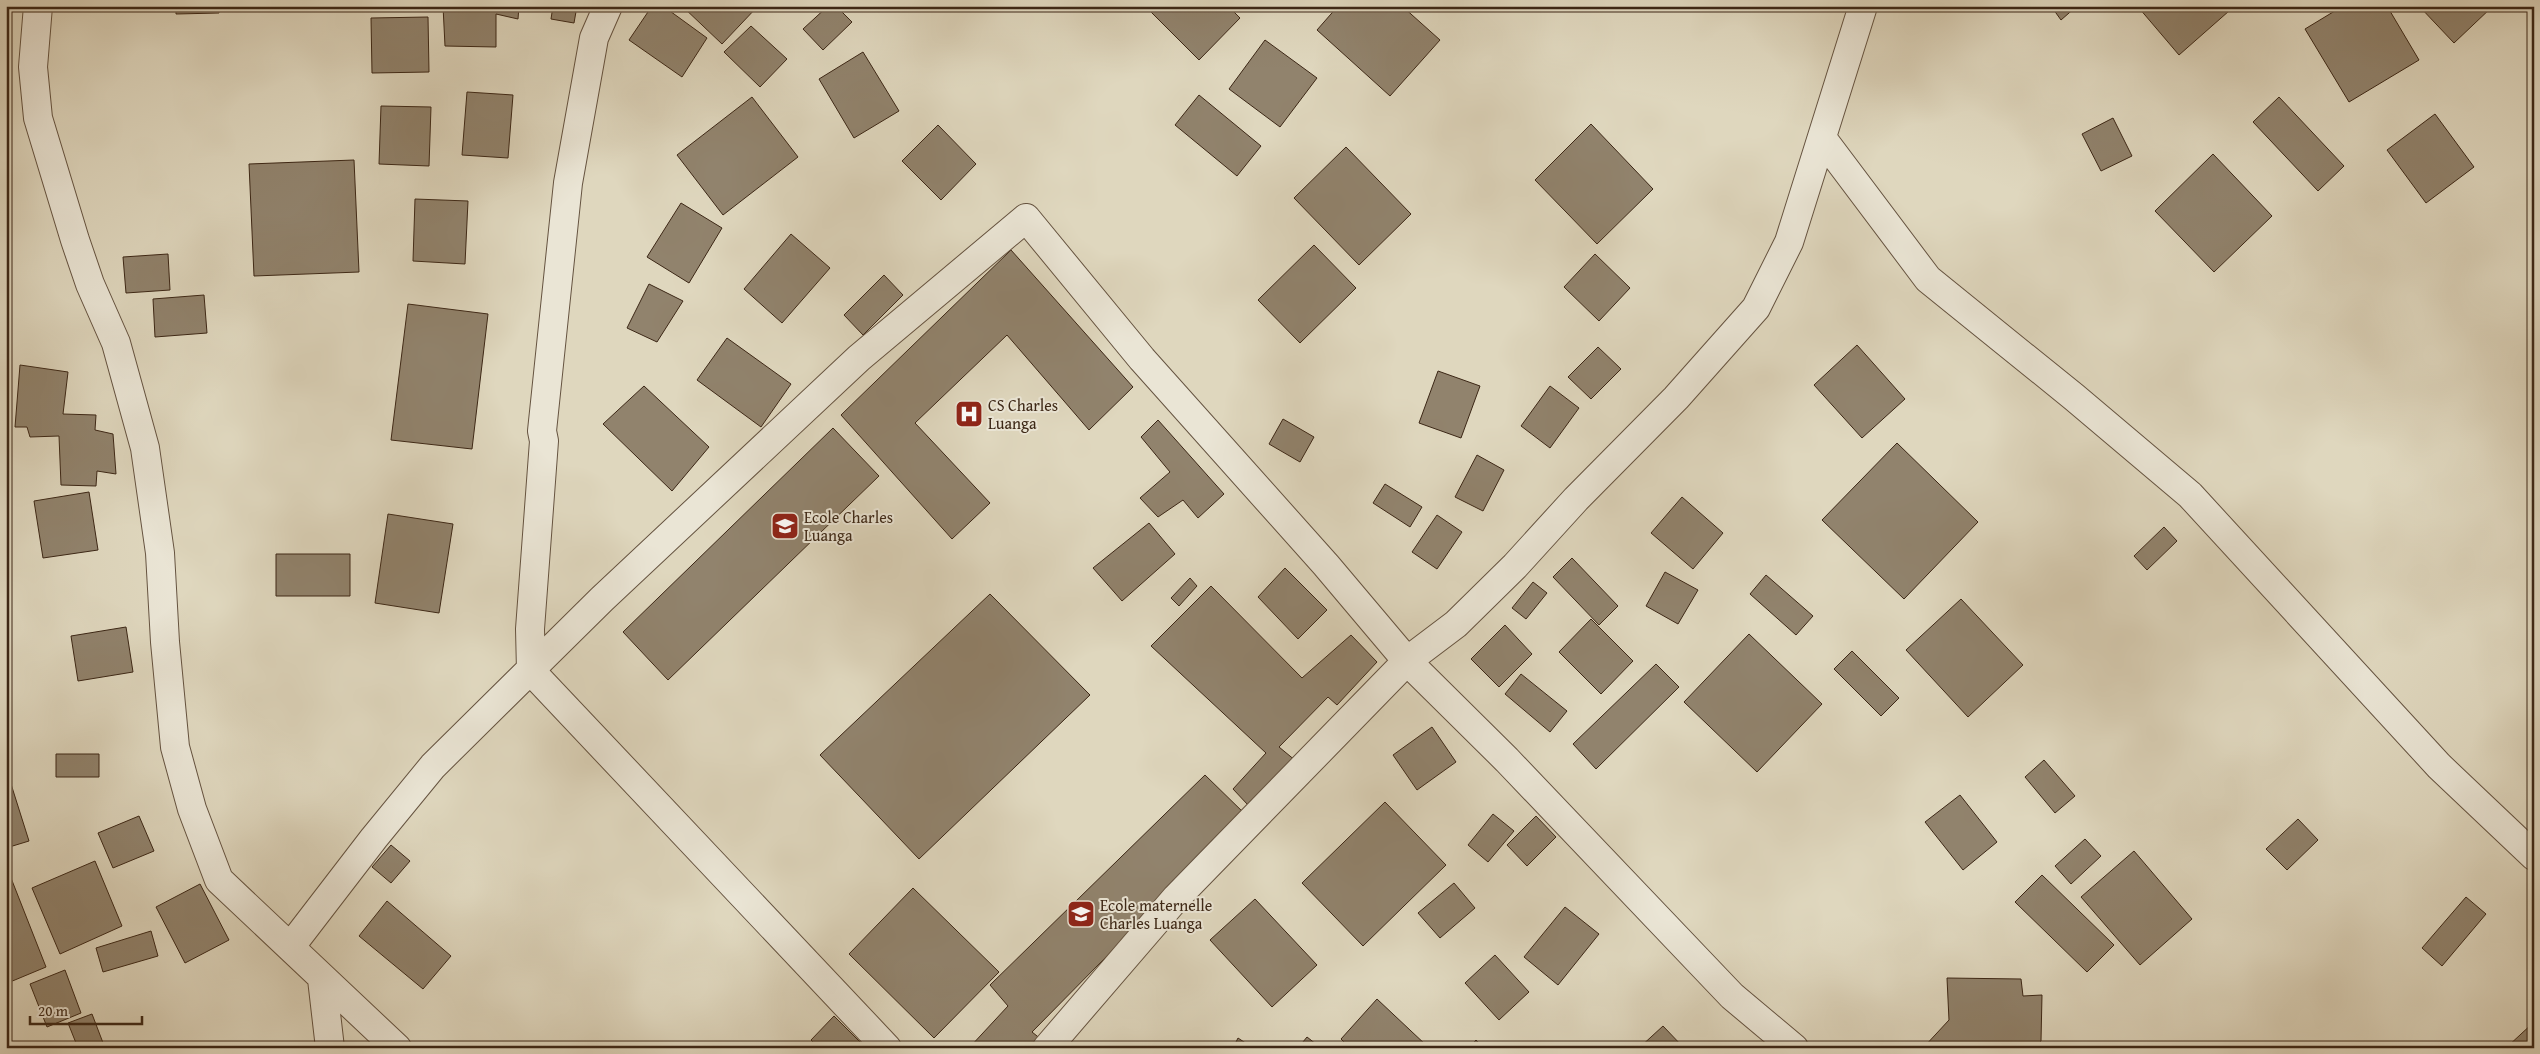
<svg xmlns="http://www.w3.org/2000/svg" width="2540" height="1054" font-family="'Gentium Book Plus',serif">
<rect width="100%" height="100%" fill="#dfd7be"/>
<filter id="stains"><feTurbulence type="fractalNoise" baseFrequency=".004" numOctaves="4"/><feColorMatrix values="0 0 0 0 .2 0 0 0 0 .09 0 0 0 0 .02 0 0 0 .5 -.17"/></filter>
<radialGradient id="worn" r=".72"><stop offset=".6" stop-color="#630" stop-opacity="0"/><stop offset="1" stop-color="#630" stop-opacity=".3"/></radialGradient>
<path fill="#91836d" stroke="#3c2716" d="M 176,6 L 219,6 L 219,13 L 176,14 Z
M 443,6 L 519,6 L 518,19 L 496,14 L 496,47 L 445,46 Z
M 553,6 L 577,6 L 574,23 L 551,19 Z
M 652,6 L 663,6 L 707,38 L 682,77 L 629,40 Z
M 682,6 L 758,6 L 722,44 Z
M 828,6 L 836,6 L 852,22 L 823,50 L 803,29 Z
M 1145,6 L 1228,6 L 1240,18 L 1199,60 Z
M 1338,6 L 1402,6 L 1440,40 L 1390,96 L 1317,30 Z
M 2051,6 L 2077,6 L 2061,20 Z
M 2141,6 L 2225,6 L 2229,11 L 2179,55 L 2139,8 Z
M 2343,6 L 2387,6 L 2419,60 L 2349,102 L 2305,29 Z
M 2419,6 L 2493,6 L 2454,43 Z
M 428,17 L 429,72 L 372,73 L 371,18 Z
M 751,26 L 787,59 L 760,87 L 724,52 Z
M 1265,40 L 1317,78 L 1280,127 L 1229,89 Z
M 863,52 L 899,111 L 854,138 L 819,79 Z
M 467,92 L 513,95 L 508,158 L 462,155 Z
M 1199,95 L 1261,146 L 1237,176 L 1175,125 Z
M 752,97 L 798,157 L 723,215 L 677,155 Z
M 2279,97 L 2344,166 L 2318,191 L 2253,122 Z
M 381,106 L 431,107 L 429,166 L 379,164 Z
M 2435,114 L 2474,167 L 2426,203 L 2387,150 Z
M 2113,118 L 2132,156 L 2101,171 L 2082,134 Z
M 1591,124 L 1653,189 L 1597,244 L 1535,180 Z
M 938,125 L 976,164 L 941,200 L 902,161 Z
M 1346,147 L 1411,214 L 1359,265 L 1294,198 Z
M 2213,154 L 2272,216 L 2214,272 L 2155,211 Z
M 354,160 L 359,272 L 254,276 L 249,164 Z
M 415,199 L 468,201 L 465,264 L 413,261 Z
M 681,203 L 722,228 L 689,283 L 647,257 Z
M 791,234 L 830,268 L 782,323 L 744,289 Z
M 1314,245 L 1356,288 L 1300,343 L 1258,300 Z
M 1011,250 L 1133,387 L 1089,430 L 1007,335 L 915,423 L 990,503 L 952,539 L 841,415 Z
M 168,254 L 170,290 L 126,293 L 123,257 Z
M 1595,254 L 1630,288 L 1599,321 L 1564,287 Z
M 884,275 L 903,295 L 863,335 L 844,315 Z
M 649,284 L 683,301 L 657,342 L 627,328 Z
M 204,295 L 207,333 L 155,337 L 153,299 Z
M 408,304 L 488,314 L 472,449 L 391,440 Z
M 727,338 L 791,384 L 761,427 L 697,380 Z
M 1857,345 L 1905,399 L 1862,438 L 1814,385 Z
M 1598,347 L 1621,369 L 1591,399 L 1568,377 Z
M 20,365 L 68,372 L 63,414 L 96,415 L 95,430 L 113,434 L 116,474 L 97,471 L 96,486 L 61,485 L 59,436 L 30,437 L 27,427 L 15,427 Z
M 1438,371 L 1480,386 L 1461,438 L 1419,423 Z
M 6,386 L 10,386 L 9,439 L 6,439 Z
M 644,386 L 709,447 L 672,491 L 603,424 Z
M 1550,386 L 1579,408 L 1550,448 L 1521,426 Z
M 1283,419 L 1314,437 L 1300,462 L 1269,444 Z
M 1158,420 L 1224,494 L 1198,518 L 1183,500 L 1158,517 L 1140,498 L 1170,472 L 1141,437 Z
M 833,428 L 879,476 L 668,680 L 623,632 Z
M 1897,443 L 1978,522 L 1904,599 L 1822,520 Z
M 1477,455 L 1504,470 L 1483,511 L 1455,497 Z
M 1385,484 L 1422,507 L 1410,527 L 1373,503 Z
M 89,492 L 98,550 L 43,558 L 34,501 Z
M 1682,497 L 1723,533 L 1693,569 L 1651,533 Z
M 388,514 L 453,524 L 439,613 L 375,603 Z
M 1437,515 L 1462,532 L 1437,569 L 1412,552 Z
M 1149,523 L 1175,554 L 1122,601 L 1093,568 Z
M 2164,527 L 2177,541 L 2147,570 L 2134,556 Z
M 276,554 L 350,554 L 350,596 L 276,596 Z
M 1572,558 L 1618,606 L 1599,625 L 1553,577 Z
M 1285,568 L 1327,610 L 1298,639 L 1258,597 Z
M 1665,572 L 1698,590 L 1678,624 L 1646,606 Z
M 1766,575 L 1813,616 L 1796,635 L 1750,594 Z
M 1190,578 L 1197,586 L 1179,606 L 1171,598 Z
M 1533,582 L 1547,593 L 1526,619 L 1512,608 Z
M 1211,586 L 1302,678 L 1351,635 L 1377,662 L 1337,705 L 1328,697 L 1279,747 L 1296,761 L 1248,805 L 1233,789 L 1266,753 L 1151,646 Z
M 990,594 L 1090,695 L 919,859 L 820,755 Z
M 1961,599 L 2023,665 L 1968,717 L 1906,650 Z
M 6,618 L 11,647 L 6,647 Z
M 1591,619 L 1633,661 L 1601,694 L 1559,652 Z
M 1505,625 L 1532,654 L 1499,687 L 1471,659 Z
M 126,627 L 133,672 L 78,681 L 71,636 Z
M 1749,634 L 1822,704 L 1757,772 L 1684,702 Z
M 1852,651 L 1899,698 L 1881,716 L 1834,669 Z
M 1656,664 L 1679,687 L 1596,769 L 1573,744 Z
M 1521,674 L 1567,711 L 1550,732 L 1505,694 Z
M 1432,727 L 1456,762 L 1417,790 L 1393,755 Z
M 56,754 L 99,754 L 99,777 L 56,777 Z
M 2044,760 L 2075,796 L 2055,813 L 2025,777 Z
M 1205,775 L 1246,815 L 1032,1032 L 1042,1040 L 1035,1048 L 969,1048 L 1008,1006 L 990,985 Z
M 11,784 L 29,841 L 6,848 L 6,786 Z
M 1960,795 L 1997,842 L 1963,870 L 1925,822 Z
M 1385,802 L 1446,865 L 1363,946 L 1302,883 Z
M 1493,814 L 1514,831 L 1488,862 L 1468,845 Z
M 139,816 L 154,851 L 113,868 L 98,833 Z
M 1536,816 L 1556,837 L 1527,866 L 1507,845 Z
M 2298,819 L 2318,840 L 2287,870 L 2266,849 Z
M 2085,839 L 2101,856 L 2071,884 L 2055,866 Z
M 391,845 L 410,861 L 391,883 L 372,867 Z
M 2134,851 L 2192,919 L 2140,965 L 2081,897 Z
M 95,861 L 122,926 L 60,954 L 32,888 Z
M 2042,875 L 2114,945 L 2087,972 L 2015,902 Z
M 11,878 L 46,967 L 10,982 L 6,972 L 6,880 Z
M 1454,883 L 1475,908 L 1440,938 L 1418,913 Z
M 200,884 L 229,940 L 185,963 L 156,907 Z
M 913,888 L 999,972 L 934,1038 L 849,954 Z
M 2466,897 L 2486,914 L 2442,966 L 2422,948 Z
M 1255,899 L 1317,965 L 1272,1007 L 1210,940 Z
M 387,901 L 451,956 L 423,989 L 359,936 Z
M 1565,907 L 1599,934 L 1558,985 L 1524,957 Z
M 151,931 L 158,956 L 103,972 L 96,948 Z
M 1495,955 L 1529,992 L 1499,1020 L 1465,983 Z
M 65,970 L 81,1013 L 47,1027 L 30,984 Z
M 1947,978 L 2021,979 L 2023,996 L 2042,995 L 2041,1041 L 2034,1048 L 1923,1048 L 1949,1020 Z
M 1377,999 L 1427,1046 L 1426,1048 L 1350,1048 L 1341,1039 Z
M 92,1014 L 105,1048 L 78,1048 L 68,1023 Z
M 834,1016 L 866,1048 L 819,1048 L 811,1040 Z
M 2534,1022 L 2534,1048 L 2507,1047 Z
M 1663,1026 L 1684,1048 L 1639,1048 Z
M 1307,1037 L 1321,1048 L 1298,1048 Z
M 1238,1038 L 1253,1048 L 1233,1048 Z
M 1476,1040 L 1483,1048 L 1469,1048 Z"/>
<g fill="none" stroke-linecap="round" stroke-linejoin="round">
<defs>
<path id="minor" d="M 38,6 L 33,67 L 38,118 L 75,240 L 90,284 L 116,343 L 145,448 L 160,553 L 165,642 L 175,747 L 192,809 L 219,880 L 397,1048
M 608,6 L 594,38 L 568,183 L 542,431 L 544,441 L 530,629 L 531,671 L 887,1048
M 1822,138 L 1928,279 L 2074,397 L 2190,495 L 2439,766 L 2534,856
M 291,946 L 374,838 L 433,766 L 602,599 L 859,358 L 1026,218 L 1142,359 L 1326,565 L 1407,661 L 1456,624 L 1515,566 L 1576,499 L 1676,398 L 1756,308 L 1789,242 L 1863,6
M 322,979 L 330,1048
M 1047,1048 L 1176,898 L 1407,661 L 1507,760 L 1732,996 L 1794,1048"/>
</defs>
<use href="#minor" stroke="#655340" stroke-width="30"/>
<use href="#minor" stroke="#eae5d5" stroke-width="28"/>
</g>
<defs>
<symbol id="hospital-square" viewBox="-11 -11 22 22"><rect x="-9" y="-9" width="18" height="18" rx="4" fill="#8f2418" stroke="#eae5d5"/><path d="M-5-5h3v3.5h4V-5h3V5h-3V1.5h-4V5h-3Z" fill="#fff"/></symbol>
<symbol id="school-square" viewBox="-11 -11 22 22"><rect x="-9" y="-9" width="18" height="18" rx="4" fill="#8f2418" stroke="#eae5d5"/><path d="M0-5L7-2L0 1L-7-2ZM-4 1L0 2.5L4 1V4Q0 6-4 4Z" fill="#fff"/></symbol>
</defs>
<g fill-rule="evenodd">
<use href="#hospital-square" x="953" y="398" width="32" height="32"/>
<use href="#school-square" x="769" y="510" width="32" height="32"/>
<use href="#school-square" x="1065" y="898" width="32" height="32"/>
</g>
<g text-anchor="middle" stroke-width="4" stroke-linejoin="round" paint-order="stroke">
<g font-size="16" fill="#3c2716" stroke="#eae5d5" text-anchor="start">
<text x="988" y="411">CS Charles<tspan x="988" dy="18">Luanga</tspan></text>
<text x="804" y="523">Ecole Charles<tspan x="804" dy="18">Luanga</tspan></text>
<text x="1100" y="911">Ecole maternelle<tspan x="1100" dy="18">Charles Luanga</tspan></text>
</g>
</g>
<rect width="2540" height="1054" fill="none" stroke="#dfd7be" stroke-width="25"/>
<rect x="8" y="8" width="2525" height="1039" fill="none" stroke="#3c2716" stroke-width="2.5"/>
<rect x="12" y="12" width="2515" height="1029" fill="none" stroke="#3c2716"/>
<path d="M30 1016v8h112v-8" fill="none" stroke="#3c2716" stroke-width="2.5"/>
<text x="38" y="1016" font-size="15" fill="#3c2716" stroke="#eae5d5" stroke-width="4" paint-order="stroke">20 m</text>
<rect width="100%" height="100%" filter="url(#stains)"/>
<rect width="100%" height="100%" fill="url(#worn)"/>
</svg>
